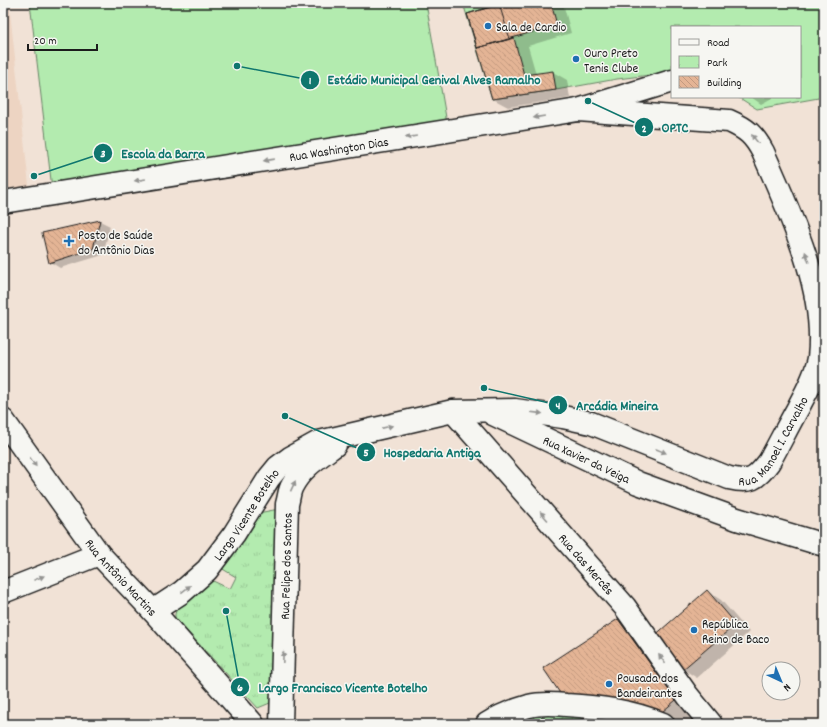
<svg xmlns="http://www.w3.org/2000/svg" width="827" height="727" font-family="Dekko,sans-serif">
<defs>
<pattern id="park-tufts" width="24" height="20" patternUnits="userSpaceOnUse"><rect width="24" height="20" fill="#b3ebaf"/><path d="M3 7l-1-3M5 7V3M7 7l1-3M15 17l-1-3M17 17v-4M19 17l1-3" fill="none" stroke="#99c996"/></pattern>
<pattern id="garden-furrows" width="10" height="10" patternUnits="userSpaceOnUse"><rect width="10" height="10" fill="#b3ebaf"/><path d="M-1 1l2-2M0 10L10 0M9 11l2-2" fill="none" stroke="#99c996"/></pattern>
<pattern id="building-back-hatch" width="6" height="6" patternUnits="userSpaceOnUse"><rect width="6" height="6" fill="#e4b495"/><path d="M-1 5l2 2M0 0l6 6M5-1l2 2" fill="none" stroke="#c39a80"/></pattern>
</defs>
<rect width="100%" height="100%" fill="#f1e2d6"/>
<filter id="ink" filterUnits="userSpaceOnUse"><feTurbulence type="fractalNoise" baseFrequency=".025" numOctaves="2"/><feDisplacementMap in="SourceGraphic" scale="8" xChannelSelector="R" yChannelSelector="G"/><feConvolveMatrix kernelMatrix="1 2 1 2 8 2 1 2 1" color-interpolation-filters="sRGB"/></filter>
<g filter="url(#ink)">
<path fill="#edd4c2" d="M 3,3 L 9,3 L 30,195 L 3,198 Z"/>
<path fill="url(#park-tufts)" stroke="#688466" d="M 279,509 L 279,573 L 270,703 L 258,708 L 175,618 L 175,614 L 177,608 L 211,580 L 230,589 L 236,577 L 221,568 L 258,513 Z"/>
<path fill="url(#garden-furrows)" stroke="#688466" d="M 533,714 L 586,716 L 576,724 L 507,724 Z"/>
<path fill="#b3ebaf" stroke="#688466" d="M 30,3 L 426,3 L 448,129 L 53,197 Z
M 463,3 L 824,3 L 824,97 L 757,109 L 738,97 L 800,97 L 800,27 L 672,27 L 672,70 L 650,75 L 617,79 L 556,90 L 492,99 Z"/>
<path fill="#0003" d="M 506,3 L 563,3 L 571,33 L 528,46 L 536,74 L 553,72 L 567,80 L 570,98 L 508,107 L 493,99 L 468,14 Z
M 751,97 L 774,97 L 761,104 Z
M 100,221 L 110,226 L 103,255 L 60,268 L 50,262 L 43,233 Z
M 3,430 L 12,441 L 3,448 Z
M 707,591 L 721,600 L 749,632 L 697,678 L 683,669 Z
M 618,620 L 643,635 L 700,715 L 690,724 L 663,724 Z"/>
<path fill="url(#building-back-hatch)" stroke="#1c1c1c" d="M 504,3 L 551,3 L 557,25 L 477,48 L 467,14 Z
M 499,4 L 510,39 L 477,48 L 467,14 Z
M 514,38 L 524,75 L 553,71 L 556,90 L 492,99 L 477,48 Z
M 100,220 L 93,249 L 49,263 L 42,233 Z
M 707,590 L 736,624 L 682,670 L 653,637 Z
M 618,619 L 676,700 L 655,718 L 566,702 L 543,668 Z"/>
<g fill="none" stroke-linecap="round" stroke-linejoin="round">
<defs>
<g id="minor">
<path id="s1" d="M 3,202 L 578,110 L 672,81"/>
<path id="s2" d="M 453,411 L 625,607 L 688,696 L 711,724"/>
<path id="s3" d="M 493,414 L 638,483 L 737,519 L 824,545"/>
<path id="s4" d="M 3,420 L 99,554 L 153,611 L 253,724"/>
<path d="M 3,592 L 99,554"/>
<path id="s5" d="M 153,611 L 182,592 L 207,570 L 234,534 L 269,478 L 278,467 L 290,458 L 319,442 L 453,411 L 515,410 L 563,417 L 591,423 L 729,478 C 751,483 755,480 769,462 C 779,444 788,426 798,408 C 806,392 816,376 819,358 C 827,289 790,214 763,152 C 754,135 747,129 729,121 L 578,110"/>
<path id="s6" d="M 281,724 L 287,504 C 289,498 289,491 292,486 C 301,468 319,457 335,445"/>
<path d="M 487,724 C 499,716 515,710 529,706 C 541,703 555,704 566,705 C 600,707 632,711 663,724"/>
</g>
</defs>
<use href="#minor" stroke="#1c1c1c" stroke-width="25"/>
<use href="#minor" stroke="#f6f6f2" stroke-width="22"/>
</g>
<defs><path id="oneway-solid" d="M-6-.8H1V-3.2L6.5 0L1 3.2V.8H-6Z"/></defs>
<g fill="#949492">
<use href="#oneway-solid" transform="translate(539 117) rotate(171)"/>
<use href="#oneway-solid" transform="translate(411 137) rotate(171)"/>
<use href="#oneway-solid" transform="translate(755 139) rotate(-128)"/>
<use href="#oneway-solid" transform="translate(269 160) rotate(171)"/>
<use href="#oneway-solid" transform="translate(140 180) rotate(171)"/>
<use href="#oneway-solid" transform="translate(807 257) rotate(-109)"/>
<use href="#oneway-solid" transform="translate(537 413) rotate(7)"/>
<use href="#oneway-solid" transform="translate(387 427) rotate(-13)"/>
<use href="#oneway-solid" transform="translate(661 451) rotate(22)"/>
<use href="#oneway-solid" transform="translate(33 462) rotate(55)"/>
<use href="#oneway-solid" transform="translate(293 486) rotate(-65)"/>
<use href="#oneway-solid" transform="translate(544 516) rotate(-131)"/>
<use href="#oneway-solid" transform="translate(39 578) rotate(-22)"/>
<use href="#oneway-solid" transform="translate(186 589) rotate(-38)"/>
<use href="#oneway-solid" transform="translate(283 657) rotate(-88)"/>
<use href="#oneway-solid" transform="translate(662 659) rotate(-126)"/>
</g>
</g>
<g fill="#1f6fb2" stroke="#f6f6f2" stroke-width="1.5">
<circle cx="488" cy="26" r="4"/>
<circle cx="576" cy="59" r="4"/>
<path d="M67 235h4v4h4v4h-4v4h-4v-4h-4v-4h4z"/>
<circle cx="694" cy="630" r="4"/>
<circle cx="609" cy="684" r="4"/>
</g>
<g text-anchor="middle" stroke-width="3" stroke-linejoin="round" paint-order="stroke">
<g font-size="13" fill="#1c1c1c" stroke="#f6f6f2" text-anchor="start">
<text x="496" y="31">Sala de Cardio</text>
<text x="584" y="57">Ouro Preto<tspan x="584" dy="15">Tenis Clube</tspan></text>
<text x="78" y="239">Posto de Saúde<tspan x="78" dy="15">do Antônio Dias</tspan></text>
<text x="702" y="628">República<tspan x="702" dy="15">Reino de Baco</tspan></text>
<text x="617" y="682">Pousada dos<tspan x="617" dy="15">Bandeirantes</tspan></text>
</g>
<g font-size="13" fill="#1c1c1c" stroke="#f6f6f2">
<text dy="5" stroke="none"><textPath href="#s1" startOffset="340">Rua Washington Dias</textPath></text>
<text dy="5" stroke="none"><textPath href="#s5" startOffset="732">Rua Manoel I. Carvalho</textPath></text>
<text dy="5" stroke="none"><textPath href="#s3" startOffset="104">Rua Xavier da Veiga</textPath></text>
<text dy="5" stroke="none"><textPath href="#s5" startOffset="136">Largo Vicente Botelho</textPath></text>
<text dy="5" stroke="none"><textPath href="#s2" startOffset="203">Rua das Mercês</textPath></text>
<text dy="5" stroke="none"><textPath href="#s6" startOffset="158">Rua Felipe dos Santos</textPath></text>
<text dy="5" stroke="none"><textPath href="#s4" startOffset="197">Rua Antônio Martins</textPath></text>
</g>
</g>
<path fill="none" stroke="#0f766e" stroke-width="1.5" d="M237 66L310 80M588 101L644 127M34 176L103 153M484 388L558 405M285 416L366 452M226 611L240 687"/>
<g fill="#0f766e" stroke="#f6f6f2" stroke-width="1.5">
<circle cx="237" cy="66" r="4"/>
<circle cx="588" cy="101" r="4"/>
<circle cx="34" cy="176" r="4"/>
<circle cx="484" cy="388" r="4"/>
<circle cx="285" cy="416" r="4"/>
<circle cx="226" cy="611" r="4"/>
<circle cx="310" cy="80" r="10"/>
<circle cx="644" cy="127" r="10"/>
<circle cx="103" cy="153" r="10"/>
<circle cx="558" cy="405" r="10"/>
<circle cx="366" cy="452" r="10"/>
<circle cx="240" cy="687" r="10"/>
</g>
<g font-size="12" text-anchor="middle" font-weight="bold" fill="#fff">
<text x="310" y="84">1</text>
<text x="644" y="132">2</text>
<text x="103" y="157">3</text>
<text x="558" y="409">4</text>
<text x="366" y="456">5</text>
<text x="240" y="691">6</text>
</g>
<g font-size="14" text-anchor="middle" font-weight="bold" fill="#0f766e" stroke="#f6f6f2" stroke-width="3" stroke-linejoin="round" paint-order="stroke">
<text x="434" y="84">Estádio Municipal Genival Alves Ramalho</text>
<text x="675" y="132">OPTC</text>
<text x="163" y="158">Escola da Barra</text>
<text x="617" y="410">Arcádia Mineira</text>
<text x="432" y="457">Hospedaria Antiga</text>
<text x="343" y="692">Largo Francisco Vicente Botelho</text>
</g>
<rect width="827" height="727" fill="none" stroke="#f6f6f2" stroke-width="16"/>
<rect x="8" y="8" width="811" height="711" fill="none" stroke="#1c1c1c" stroke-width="1.5" filter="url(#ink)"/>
<rect x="671" y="26" width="130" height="72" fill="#f6f6f2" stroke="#9f9f9c"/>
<rect x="679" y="39" width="20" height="6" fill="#f6f6f2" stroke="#9f9f9c"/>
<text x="707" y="46" font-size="12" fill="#1c1c1c">Road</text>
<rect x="679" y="56" width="20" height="12" fill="url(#park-tufts)" stroke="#9f9f9c"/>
<text x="707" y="66" font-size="12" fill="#1c1c1c">Park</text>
<rect x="679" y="76" width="20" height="12" fill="url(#building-back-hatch)" stroke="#9f9f9c"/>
<text x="707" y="86" font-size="12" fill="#1c1c1c">Building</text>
<g transform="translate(781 681) rotate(136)"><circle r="19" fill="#f6f6f2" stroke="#9f9f9c"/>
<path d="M0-3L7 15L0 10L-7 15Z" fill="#1f6fb2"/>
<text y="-6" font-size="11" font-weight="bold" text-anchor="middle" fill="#1c1c1c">N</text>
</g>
<path d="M28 44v6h69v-6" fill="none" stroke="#1c1c1c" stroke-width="2"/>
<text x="34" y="44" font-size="12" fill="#1c1c1c" stroke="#f6f6f2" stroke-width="3" paint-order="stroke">20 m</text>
</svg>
